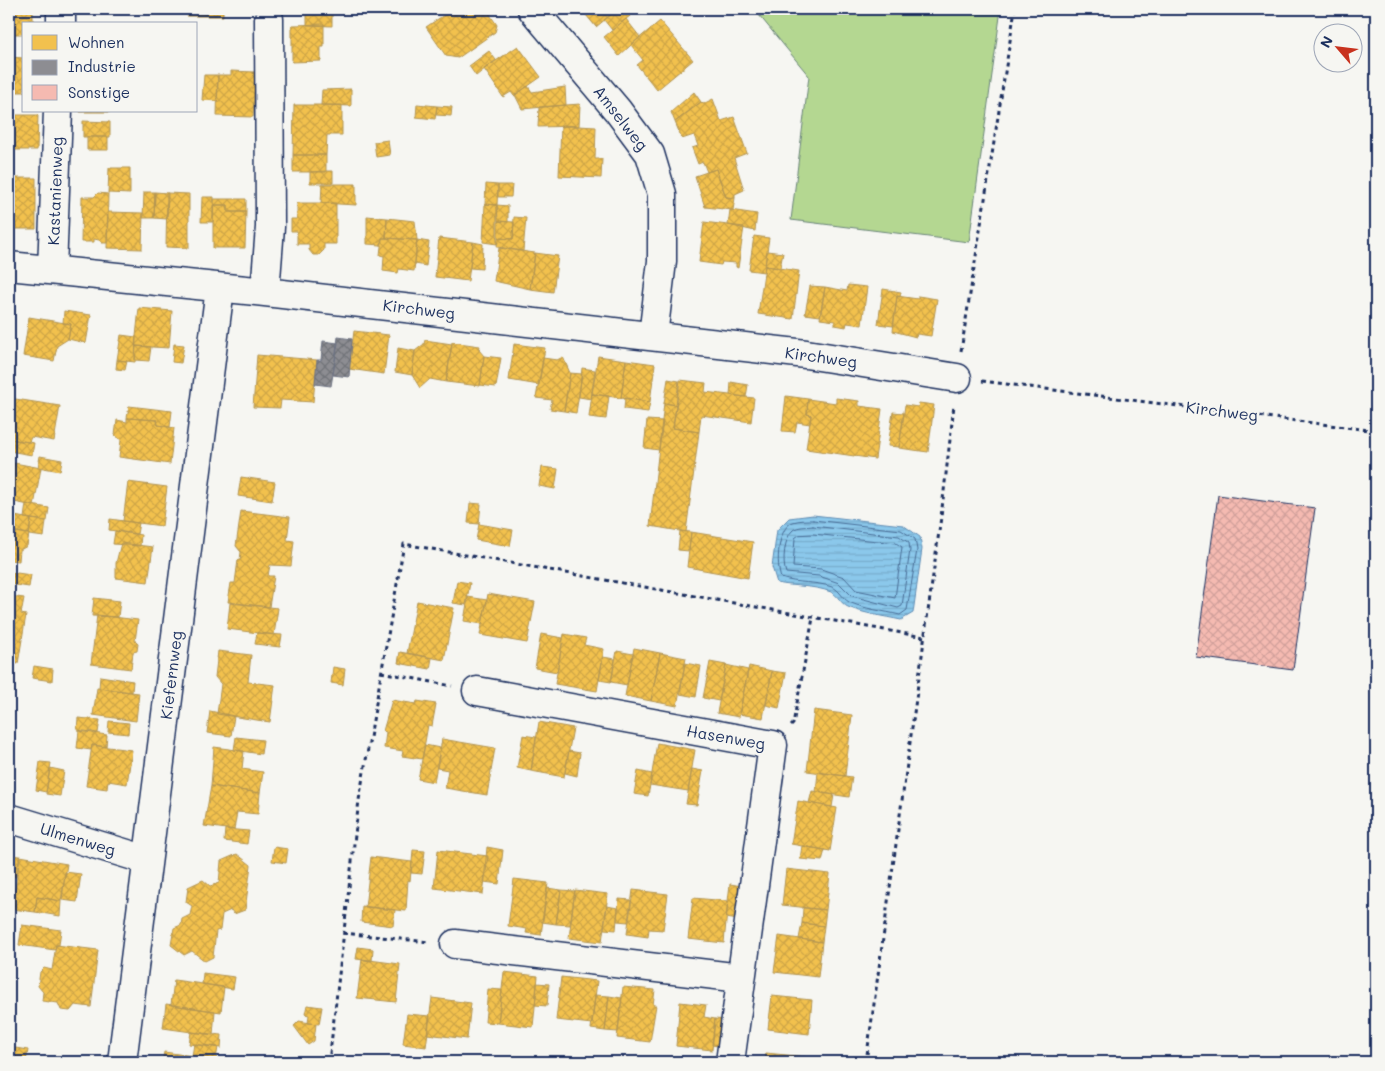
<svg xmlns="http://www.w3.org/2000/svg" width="1385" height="1071" font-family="Mali,sans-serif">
<defs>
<pattern id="water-rules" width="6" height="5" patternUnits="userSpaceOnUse" patternTransform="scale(1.25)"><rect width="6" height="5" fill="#8bc8eb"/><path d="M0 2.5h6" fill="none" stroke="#77accc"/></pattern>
<pattern id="homes-cross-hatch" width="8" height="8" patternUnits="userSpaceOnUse" patternTransform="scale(1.25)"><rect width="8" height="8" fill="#f2c14e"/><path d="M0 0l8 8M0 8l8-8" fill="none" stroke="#cfa646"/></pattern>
<pattern id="industry-cross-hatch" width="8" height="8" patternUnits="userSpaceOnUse" patternTransform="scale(1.25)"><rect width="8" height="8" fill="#8d8d92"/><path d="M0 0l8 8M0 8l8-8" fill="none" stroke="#72747a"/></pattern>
<pattern id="building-cross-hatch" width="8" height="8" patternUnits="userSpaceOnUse" patternTransform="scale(1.25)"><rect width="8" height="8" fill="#f5bab1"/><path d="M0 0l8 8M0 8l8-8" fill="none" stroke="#d1a09b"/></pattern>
</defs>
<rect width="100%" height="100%" fill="#f6f6f2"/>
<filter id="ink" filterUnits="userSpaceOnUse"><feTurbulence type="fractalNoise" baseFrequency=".02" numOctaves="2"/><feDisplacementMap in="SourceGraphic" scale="10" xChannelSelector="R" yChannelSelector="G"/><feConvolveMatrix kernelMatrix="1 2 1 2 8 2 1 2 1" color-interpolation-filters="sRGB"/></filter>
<g filter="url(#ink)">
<path fill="#b4d791" stroke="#688378" d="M 754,9 L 1001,9 L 969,242 L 791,220 L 809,76 Z"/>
<path fill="url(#water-rules)" stroke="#5e8bb3" d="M 813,515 L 903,525 L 920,537 L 922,549 L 913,613 L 901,620 C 883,616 865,614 848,607 C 841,604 838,595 831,592 C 813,585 795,587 777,583 L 772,567 L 777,530 L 789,518 Z"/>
<path fill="url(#homes-cross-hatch)" stroke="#b29553" d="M 9,9 L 33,9 L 33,24 L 24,24 L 24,34 L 9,34 Z
M 187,9 L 223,9 L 223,16 L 187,16 Z
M 307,9 L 332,9 L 332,13 L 307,12 Z
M 453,9 L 486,9 L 497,25 L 495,32 L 458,58 L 446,56 L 426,27 Z
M 485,9 L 492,9 L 494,12 L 490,15 Z
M 581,9 L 618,9 L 596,27 Z
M 618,9 L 624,9 L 630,16 L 612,30 L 604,20 Z
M 307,12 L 332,13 L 332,26 L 307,25 Z
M 626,19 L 640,37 L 619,56 L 604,37 Z
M 660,21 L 693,60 L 657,90 L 637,65 L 643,60 L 631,45 Z
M 324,24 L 324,47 L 321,47 L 321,61 L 292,62 L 292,25 Z
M 518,46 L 541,77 L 514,96 L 511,92 L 503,97 L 484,69 Z
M 489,51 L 496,60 L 476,76 L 469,66 Z
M 9,57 L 24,58 L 24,92 L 9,92 Z
M 231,71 L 255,72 L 253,117 L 217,116 L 218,75 L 231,75 Z
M 204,75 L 218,75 L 217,101 L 202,100 Z
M 528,86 L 532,92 L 565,87 L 566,105 L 522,109 L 515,95 Z
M 351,89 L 351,106 L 321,105 L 322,90 Z
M 9,92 L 12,92 L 12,103 L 9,103 Z
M 694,92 L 701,102 L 675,122 L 671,112 Z
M 713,99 L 721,121 L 734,117 L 747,153 L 734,158 L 744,190 L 735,194 L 735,198 L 726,197 L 716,169 L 707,172 L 703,162 L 698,164 L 692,148 L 698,146 L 694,135 L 682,139 L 675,122 L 701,102 L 703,104 Z
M 9,103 L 12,103 L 12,115 L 9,115 Z
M 417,104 L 437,106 L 435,119 L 416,117 Z
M 580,104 L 579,126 L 538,127 L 539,107 Z
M 294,105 L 342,105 L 342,135 L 327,135 L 326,155 L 293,155 Z
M 437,106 L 452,107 L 451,116 L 436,115 Z
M 80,111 L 110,111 L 110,112 L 80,112 Z
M 9,115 L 38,115 L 37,150 L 9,150 Z
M 83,121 L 110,122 L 110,137 L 83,137 Z
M 561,125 L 596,127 L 595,159 L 602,159 L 601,178 L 559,176 Z
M 87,137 L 108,137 L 108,150 L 87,150 Z
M 388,140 L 390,155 L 376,157 L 374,142 Z
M 293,155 L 326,155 L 326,172 L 293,172 Z
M 109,168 L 130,168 L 130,194 L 108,193 Z
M 716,169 L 726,197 L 735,198 L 733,210 L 705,207 L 695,176 Z
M 326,171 L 333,171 L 333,183 L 310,183 L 310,172 Z
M 9,178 L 36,178 L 36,229 L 9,229 Z
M 322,184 L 356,184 L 356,205 L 321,203 Z
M 486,184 L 498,185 L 497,205 L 485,204 Z
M 498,185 L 512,185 L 511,197 L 498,197 Z
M 144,192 L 155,192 L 154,218 L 143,218 Z
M 155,192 L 168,193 L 167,219 L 154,218 Z
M 98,193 L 108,194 L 107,243 L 102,243 L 99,240 L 94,239 L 94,242 L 81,242 L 82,197 L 94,197 Z
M 167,193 L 189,194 L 189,248 L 166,247 Z
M 202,197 L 214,197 L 213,222 L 201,222 Z
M 214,199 L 246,199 L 246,212 L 228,212 L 228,205 L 214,205 Z
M 297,203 L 336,203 L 336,244 L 324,244 L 324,250 L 319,255 L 313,255 L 309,250 L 309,244 L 297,244 L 297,231 L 291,231 L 291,219 L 297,219 Z
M 485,204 L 497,205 L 497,244 L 483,242 Z
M 213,205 L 228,205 L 228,212 L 246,212 L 245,248 L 213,248 Z
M 497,205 L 508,206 L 508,222 L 498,221 Z
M 730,210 L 757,214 L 755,231 L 728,225 Z
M 108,212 L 143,213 L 142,249 L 107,248 Z
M 367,216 L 387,218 L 386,238 L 382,238 L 381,245 L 367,244 Z
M 514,217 L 526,218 L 523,251 L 497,247 L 498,238 L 513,239 Z
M 387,218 L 415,221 L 417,240 L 386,238 Z
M 498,221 L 514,222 L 513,239 L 498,238 Z
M 704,222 L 744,227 L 738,268 L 736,267 L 736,263 L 722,262 L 721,265 L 699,262 Z
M 754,236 L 769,238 L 764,272 L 749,270 Z
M 382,238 L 417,240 L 414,271 L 399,269 L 398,273 L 383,271 L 384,256 L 380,255 Z
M 439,238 L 473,242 L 468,281 L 435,277 Z
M 417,240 L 429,242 L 426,266 L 415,264 Z
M 473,242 L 483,244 L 482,269 L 470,268 Z
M 499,248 L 535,253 L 530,289 L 494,281 Z
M 767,251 L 783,253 L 780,268 L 765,266 Z
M 535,253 L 558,256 L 553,292 L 530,289 Z
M 765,266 L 799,271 L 793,319 L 758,314 Z
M 848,285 L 867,287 L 862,325 L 847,323 L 846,327 L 835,325 L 835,321 L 820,319 L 825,287 L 847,291 Z
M 810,286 L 825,287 L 820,316 L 805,314 Z
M 883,289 L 901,292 L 900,297 L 897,296 L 893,326 L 878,324 Z
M 897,296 L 918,299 L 918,296 L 937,299 L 931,336 L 917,334 L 916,337 L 893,331 Z
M 139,308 L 172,311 L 169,348 L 135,346 Z
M 64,311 L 91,315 L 86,343 L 68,339 L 71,324 L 63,323 Z
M 29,317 L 71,324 L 68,339 L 57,346 L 54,361 L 23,356 Z
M 354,331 L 389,335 L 384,374 L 349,369 Z
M 121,335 L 136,337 L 135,362 L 117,360 Z
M 425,340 L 452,344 L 446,382 L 430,379 L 420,388 L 412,375 L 415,351 L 424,344 Z
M 452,342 L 480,346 L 479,350 L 484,356 L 480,386 L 446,382 Z
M 174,344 L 184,345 L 181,363 L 172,362 Z
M 514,344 L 545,348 L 539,385 L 509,380 Z
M 136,346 L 151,347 L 149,361 L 135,360 Z
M 398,348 L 415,351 L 412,375 L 395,372 Z
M 257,355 L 317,360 L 313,402 L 281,400 L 280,408 L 253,407 Z
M 484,356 L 501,358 L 496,387 L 480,385 Z
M 598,356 L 626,360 L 621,398 L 592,394 Z
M 563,357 L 570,373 L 564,411 L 550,409 L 552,400 L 536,398 L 543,358 L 557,360 Z
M 117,360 L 127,361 L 125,370 L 116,369 Z
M 626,360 L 655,364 L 650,402 L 621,398 Z
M 582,368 L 595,370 L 591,399 L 579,397 Z
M 570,373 L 582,374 L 576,413 L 564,411 Z
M 668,379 L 679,381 L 676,405 L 664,403 Z
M 680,380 L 706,383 L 705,392 L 754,398 L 751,422 L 701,415 L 699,432 L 673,428 Z
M 731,382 L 748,385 L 746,397 L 730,395 Z
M 592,394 L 609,396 L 606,419 L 589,417 Z
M 786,396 L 808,399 L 807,414 L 811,415 L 810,424 L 797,422 L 795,432 L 782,431 Z
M 9,398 L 60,406 L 54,441 L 31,437 L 29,442 L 9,439 Z
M 625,398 L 650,402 L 648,412 L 624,409 Z
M 836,398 L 859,401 L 859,406 L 882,409 L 875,459 L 806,449 L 811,415 L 807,414 L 808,399 L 836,403 Z
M 664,403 L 676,405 L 673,428 L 699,432 L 686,532 L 650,526 Z
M 919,403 L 934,405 L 928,452 L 899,448 L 905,405 L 918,407 Z
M 129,406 L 172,411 L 170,427 L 158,425 L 157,420 L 127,418 Z
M 893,412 L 904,413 L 899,447 L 888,446 Z
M 127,418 L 157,420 L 158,425 L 174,428 L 170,464 L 119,457 L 121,440 L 115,435 L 117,420 L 127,422 Z
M 647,420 L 663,421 L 659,450 L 644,448 Z
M 10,439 L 34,443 L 32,455 L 9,451 Z
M 40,456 L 62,460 L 60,471 L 38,467 Z
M 9,462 L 41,468 L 34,506 L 9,501 Z
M 542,467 L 558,469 L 555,489 L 539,486 Z
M 241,477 L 275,482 L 272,501 L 238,496 Z
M 128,482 L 167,487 L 162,526 L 123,521 Z
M 470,503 L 481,504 L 479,524 L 468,523 Z
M 26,504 L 49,508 L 47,521 L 24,518 Z
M 241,511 L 290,517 L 287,540 L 294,541 L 291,566 L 270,565 L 268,576 L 274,576 L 269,607 L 228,602 L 231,583 L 235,583 L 238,560 L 240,560 L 241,552 L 236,546 Z
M 9,515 L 31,519 L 29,534 L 9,531 Z
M 31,519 L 46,521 L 44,537 L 29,535 Z
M 110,519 L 139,523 L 137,534 L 109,530 Z
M 479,524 L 513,530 L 510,546 L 476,540 Z
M 9,531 L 29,534 L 27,546 L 20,550 L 19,561 L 9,560 Z
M 115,531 L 141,535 L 140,546 L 113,544 Z
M 680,531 L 691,532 L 689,551 L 678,550 Z
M 691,532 L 753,542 L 748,578 L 687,567 Z
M 121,543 L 153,547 L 148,582 L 116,578 L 116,563 Z
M 10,572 L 31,575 L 29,587 L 9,584 Z
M 457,581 L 470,583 L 466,605 L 453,603 Z
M 9,584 L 12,585 L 10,596 L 9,596 Z
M 488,594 L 535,602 L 527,643 L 480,635 Z
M 9,596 L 24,598 L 21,614 L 26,615 L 18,664 L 13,663 L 15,651 L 9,650 Z
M 468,597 L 487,600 L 482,624 L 464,621 Z
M 94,598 L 120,601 L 118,617 L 92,616 Z
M 417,601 L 454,608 L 444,660 L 407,653 Z
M 230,603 L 278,608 L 274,635 L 227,629 Z
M 97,615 L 138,620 L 135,641 L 138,644 L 137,651 L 133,652 L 131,669 L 91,664 Z
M 257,633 L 282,635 L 280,647 L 255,644 Z
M 541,634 L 563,638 L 557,672 L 535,668 Z
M 564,634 L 586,638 L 584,645 L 604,649 L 597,691 L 555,684 Z
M 634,648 L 660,653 L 651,701 L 625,696 Z
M 9,650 L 15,651 L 13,663 L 9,662 Z
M 218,651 L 251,655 L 248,682 L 275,685 L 270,722 L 217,714 L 221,684 L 215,677 Z
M 617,651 L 633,654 L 627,685 L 611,682 Z
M 400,652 L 432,658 L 430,669 L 398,663 Z
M 660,653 L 686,658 L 677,706 L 651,701 Z
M 603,657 L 615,659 L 611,682 L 599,680 Z
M 710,662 L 726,665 L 719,701 L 703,698 Z
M 685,663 L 701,666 L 696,697 L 680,694 Z
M 726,665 L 748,670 L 739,717 L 717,713 Z
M 34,666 L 53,669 L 52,681 L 32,678 Z
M 749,666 L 772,671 L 763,718 L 739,714 Z
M 333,667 L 345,669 L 343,685 L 331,683 Z
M 772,671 L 786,673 L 779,708 L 766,705 Z
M 9,674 L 13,674 L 9,700 Z
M 100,676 L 133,681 L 132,692 L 99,688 Z
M 97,688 L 139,693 L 136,721 L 93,715 Z
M 392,700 L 416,704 L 417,701 L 436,704 L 432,726 L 428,725 L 422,759 L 402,756 L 403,751 L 384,748 L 386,732 L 383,731 Z
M 814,710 L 852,715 L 845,776 L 807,771 Z
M 210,711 L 234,716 L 231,736 L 207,733 Z
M 78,718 L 100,720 L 98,733 L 77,730 Z
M 109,721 L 129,723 L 128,734 L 108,732 Z
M 539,722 L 573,728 L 564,777 L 531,771 Z
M 79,731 L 107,735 L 106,747 L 92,745 L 91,750 L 77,748 Z
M 523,735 L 536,737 L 531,771 L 517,768 Z
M 236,737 L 263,740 L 261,754 L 234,750 Z
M 442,739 L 495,748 L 487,795 L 445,788 L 448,770 L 437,768 Z
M 657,743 L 695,750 L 688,791 L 650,785 Z
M 92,745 L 132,750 L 127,784 L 108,781 L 107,789 L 86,786 Z
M 425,745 L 440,748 L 434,782 L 418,779 Z
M 214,747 L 244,751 L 242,769 L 263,772 L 260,793 L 211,786 Z
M 569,751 L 580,753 L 577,776 L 565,773 Z
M 40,762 L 51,763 L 46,792 L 36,790 Z
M 50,768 L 64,771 L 60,796 L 46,794 Z
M 692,769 L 703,771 L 697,805 L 686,804 Z
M 638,771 L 652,774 L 648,796 L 634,794 Z
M 818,772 L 852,777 L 849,797 L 816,792 Z
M 211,786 L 260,793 L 258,814 L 237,812 L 234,830 L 204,826 Z
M 812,791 L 834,795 L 832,807 L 809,803 Z
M 798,801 L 837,808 L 830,851 L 791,844 Z
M 225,829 L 249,831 L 247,844 L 224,841 Z
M 802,846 L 825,850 L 822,861 L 800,859 Z
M 274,847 L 288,849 L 286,863 L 272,861 Z
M 487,847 L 503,850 L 499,884 L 484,882 Z
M 413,850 L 425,851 L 422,874 L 411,873 Z
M 438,850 L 488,856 L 483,894 L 434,888 Z
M 237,854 L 251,865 L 245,910 L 234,914 L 231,910 L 222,914 L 220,930 L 216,931 L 213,957 L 205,961 L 192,951 L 184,955 L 171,945 L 174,928 L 181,925 L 182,919 L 190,915 L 192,906 L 186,902 L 188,887 L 203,880 L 210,886 L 219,883 L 221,861 Z
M 9,855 L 20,856 L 16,877 L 9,876 Z
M 20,856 L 67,864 L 61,901 L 37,897 L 35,912 L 12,909 Z
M 371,857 L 412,862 L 410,881 L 408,880 L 406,911 L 365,907 Z
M 786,869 L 830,874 L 826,910 L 782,905 Z
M 65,872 L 81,874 L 77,902 L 62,900 Z
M 514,879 L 548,883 L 541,935 L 526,933 L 527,929 L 508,926 Z
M 730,884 L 742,886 L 738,920 L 726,918 Z
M 547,888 L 561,890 L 556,924 L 542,922 Z
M 561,890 L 575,891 L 570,925 L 556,924 Z
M 575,890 L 608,894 L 602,942 L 569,938 Z
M 633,890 L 668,894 L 663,930 L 649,929 L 648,937 L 627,934 Z
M 37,897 L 61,901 L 60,916 L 35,912 Z
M 693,898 L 728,901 L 724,943 L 688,939 Z
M 619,899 L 631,900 L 628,922 L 617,921 Z
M 362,906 L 395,910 L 393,926 L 361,922 Z
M 607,906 L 618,908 L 616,930 L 604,929 Z
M 803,908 L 826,910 L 824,926 L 802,923 Z
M 802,923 L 824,926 L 822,942 L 799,939 Z
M 22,925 L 61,930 L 59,945 L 56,945 L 55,950 L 19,945 Z
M 779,936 L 822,942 L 818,977 L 774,972 Z
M 56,945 L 98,950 L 91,1007 L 75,1005 L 70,1011 L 61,1010 L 58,1003 L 42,1001 L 43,992 L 38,986 L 40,972 L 44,968 L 52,970 Z
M 358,947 L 373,949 L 372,961 L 356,959 Z
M 362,959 L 400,964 L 396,1002 L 357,998 Z
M 504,972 L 538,976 L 533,1027 L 498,1023 Z
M 203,973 L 235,977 L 233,989 L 202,984 Z
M 561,977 L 597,981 L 592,1024 L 556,1020 Z
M 174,980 L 224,987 L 221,1012 L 171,1005 Z
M 537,983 L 549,984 L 547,1006 L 535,1005 Z
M 623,987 L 655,990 L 653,1005 L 656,1005 L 650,1042 L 617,1038 Z
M 488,989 L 502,990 L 498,1023 L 485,1022 Z
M 595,995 L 609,996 L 605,1031 L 591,1029 Z
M 609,996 L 622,998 L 618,1032 L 605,1031 Z
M 772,996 L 812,1000 L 809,1034 L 768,1029 Z
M 432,998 L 471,1003 L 467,1039 L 427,1034 Z
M 680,1002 L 706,1005 L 704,1017 L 715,1019 L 712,1050 L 676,1046 Z
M 166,1004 L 215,1011 L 213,1035 L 163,1028 Z
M 307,1005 L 322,1007 L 319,1024 L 308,1023 L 309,1015 L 305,1014 Z
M 407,1014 L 430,1016 L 426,1047 L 403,1044 Z
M 715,1019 L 727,1020 L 724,1047 L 712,1045 Z
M 299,1021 L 316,1024 L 314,1041 L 308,1045 L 294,1026 Z
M 191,1032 L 222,1035 L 221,1048 L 189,1044 Z
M 194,1044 L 218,1047 L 216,1060 L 192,1056 Z
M 9,1047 L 28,1050 L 26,1062 L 9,1062 Z
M 164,1052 L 214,1059 L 214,1062 L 162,1062 Z
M 766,1053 L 806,1057 L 805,1062 L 765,1062 Z"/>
<path fill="url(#industry-cross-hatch)" stroke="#6b7182" d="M 338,337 L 352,339 L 349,377 L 333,375 Z
M 323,341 L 338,343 L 331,386 L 315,384 L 317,360 L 321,360 Z"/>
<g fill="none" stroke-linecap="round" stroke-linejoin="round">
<path stroke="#486c96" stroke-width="1" d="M 813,520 L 901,530 L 915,539 L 917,550 L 907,610 L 900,615 C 884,611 864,609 849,602 C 842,598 840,590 832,587 C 815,581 798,584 781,578 C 776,565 777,528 793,522 C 799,520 807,520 813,520 Z
M 813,526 L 899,536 L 909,543 L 910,550 L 902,606 L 898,608 L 852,596 L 839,583 L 819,576 L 786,573 C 782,563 784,537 793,530 C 798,526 807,527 813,526 Z
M 813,534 L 896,543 L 902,547 L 895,598 L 856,590 L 844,577 L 821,569 L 793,567 L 795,538 L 799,535 Z"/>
</g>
<path fill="url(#building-cross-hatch)" stroke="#1b2f5e" d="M 1218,495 L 1315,508 L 1293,670 L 1196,657 Z"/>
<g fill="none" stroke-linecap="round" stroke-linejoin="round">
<defs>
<path id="minor" d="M 532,9 L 618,111 L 650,154 L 662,194 L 662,261 L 653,336
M 61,24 L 61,9
M 9,266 L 265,292 L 806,354 L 957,378
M 52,270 L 58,111
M 265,292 L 270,227 L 269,19
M 477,691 L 773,745 L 730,1062
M 9,818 L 147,860
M 455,944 L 741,978
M 122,1062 L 220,288"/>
</defs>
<use href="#minor" stroke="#1b2f5e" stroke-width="31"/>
<path stroke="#1b2f5e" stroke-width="3" stroke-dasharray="4 4" stroke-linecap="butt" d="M 961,351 L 1015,9
M 982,381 L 1376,431
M 381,672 L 452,686
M 791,726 L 793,724 L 813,618
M 343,933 L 429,942
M 329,1062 L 359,800 L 404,544 L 924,637
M 866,1062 L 941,517 L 954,405"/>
<use href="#minor" stroke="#f6f6f2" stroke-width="28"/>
</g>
</g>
<g text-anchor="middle" stroke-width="5" stroke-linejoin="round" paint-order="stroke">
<g font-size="16" fill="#1b2f5e" stroke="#f6f6f2">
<text transform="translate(621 118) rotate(52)" y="6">Amselweg</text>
<text transform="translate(55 191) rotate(-88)" y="6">Kastanienweg</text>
<text transform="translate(419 309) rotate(7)" y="6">Kirchweg</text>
<text transform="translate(821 357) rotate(8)" y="6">Kirchweg</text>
<text transform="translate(1222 411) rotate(7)" y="6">Kirchweg</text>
<text transform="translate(171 675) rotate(-83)" y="6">Kiefernweg</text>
<text transform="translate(726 737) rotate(10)" y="6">Hasenweg</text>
<text transform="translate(78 839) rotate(17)" y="6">Ulmenweg</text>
</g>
</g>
<rect width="1385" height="1071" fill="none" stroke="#f6f6f2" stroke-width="30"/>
<rect x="15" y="15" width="1355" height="1041" fill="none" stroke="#1b2f5e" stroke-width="2" filter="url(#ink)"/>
<rect x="22" y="22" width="175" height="90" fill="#f6f6f2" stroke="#9ea6b7"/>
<rect x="32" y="35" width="25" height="15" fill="#f2c14e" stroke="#9ea6b7"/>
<text x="68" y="48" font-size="15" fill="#1b2f5e">Wohnen</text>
<rect x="32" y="60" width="25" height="15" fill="#8d8d92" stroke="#9ea6b7"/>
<text x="68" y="72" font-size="15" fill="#1b2f5e">Industrie</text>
<rect x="32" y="85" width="25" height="15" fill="#f5bab1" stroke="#9ea6b7"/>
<text x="68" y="98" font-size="15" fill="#1b2f5e">Sonstige</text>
<g transform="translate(1338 48) rotate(298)"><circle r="24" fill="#f6f6f2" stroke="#9ea6b7"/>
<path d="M0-4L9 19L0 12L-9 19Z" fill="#c8321e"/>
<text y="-8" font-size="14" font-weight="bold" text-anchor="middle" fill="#1b2f5e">N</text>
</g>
</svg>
